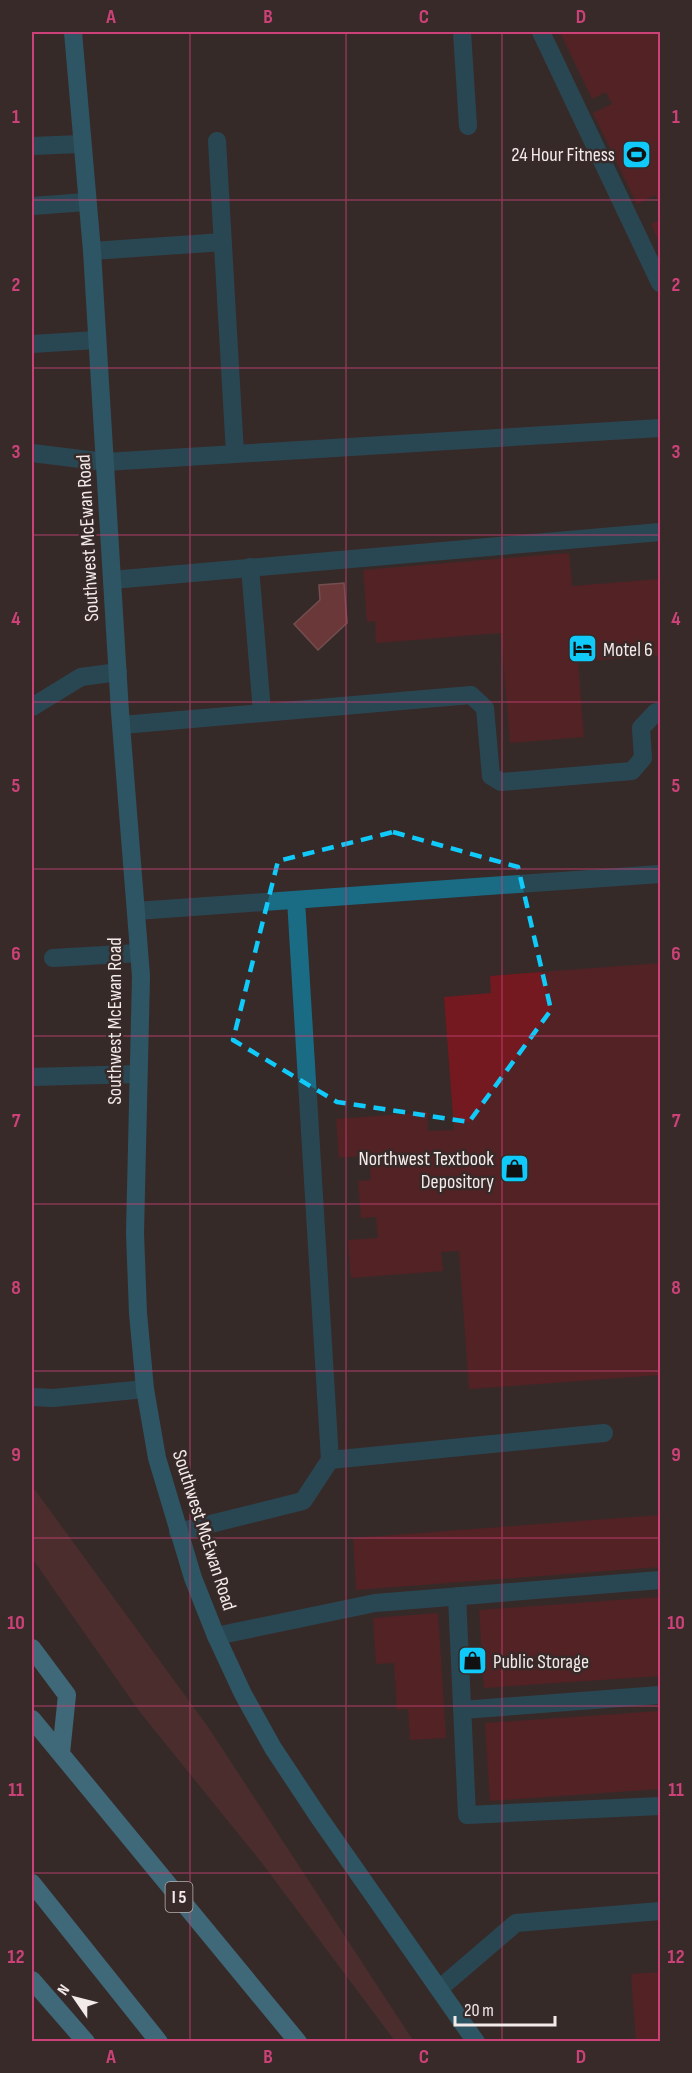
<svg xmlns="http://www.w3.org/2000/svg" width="692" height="2073" font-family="'Sofia Sans Condensed',sans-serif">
<rect width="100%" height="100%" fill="#372a29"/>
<path fill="#673231" d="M 32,1486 L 208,1727 L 412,2039 L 409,2041 L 395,2041 L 262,1863 L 140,1712 L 32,1558 Z"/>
<path fill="#a84a4a" stroke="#be7a7a" stroke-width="1.5" d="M 344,583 L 347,623 L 318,650 L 294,624 L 320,600 L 319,585 Z"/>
<path fill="#74191f" d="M 560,32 L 660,32 L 660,206 L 655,195 L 637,204 L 593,113 L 612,104 L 606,92 L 592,99 Z
M 660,220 L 660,244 L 651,224 Z
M 569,553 L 572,586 L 660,579 L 660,655 L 578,662 L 584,737 L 510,743 L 501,633 L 376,643 L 375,621 L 367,622 L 363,570 Z
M 660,963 L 660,1375 L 469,1389 L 459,1251 L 441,1252 L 443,1271 L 351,1278 L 348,1240 L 378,1238 L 376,1217 L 361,1218 L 358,1181 L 371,1180 L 369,1155 L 339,1158 L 336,1119 L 427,1112 L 428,1131 L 454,1130 L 444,997 L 491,993 L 490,976 Z
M 660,1515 L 660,1567 L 356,1590 L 353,1538 Z
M 660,1597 L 660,1676 L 484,1688 L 479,1610 Z
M 438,1613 L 446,1738 L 410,1740 L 408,1709 L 397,1710 L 394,1663 L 376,1664 L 373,1618 Z
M 660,1711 L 660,1789 L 490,1801 L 485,1723 Z
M 660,1972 L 660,2042 L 636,2042 L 631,1974 Z"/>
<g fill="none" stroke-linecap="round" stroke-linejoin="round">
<path stroke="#1a6b84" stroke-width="18" d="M 462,32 L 468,126
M 541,32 L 660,283
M 217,141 L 235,454
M 32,146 L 81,144
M 32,206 L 86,202
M 92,251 L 223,242
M 32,344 L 96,340
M 32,453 L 105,462 L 660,428
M 250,567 L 262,712
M 112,580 L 660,532
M 32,707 L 81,677 L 118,672
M 122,725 L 471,695 L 485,708 L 491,776 L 501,782 L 632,771 L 643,758 L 641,728 L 656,712 L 660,712
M 136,911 L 660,874
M 53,958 L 139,953
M 32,1077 L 138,1074
M 32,1397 L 53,1398 L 145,1389
M 330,1460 L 604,1433
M 178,1532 L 303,1501 L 330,1460 L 296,900
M 457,1596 L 467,1815 L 660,1806
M 216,1636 L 375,1603 L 660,1580
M 462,1710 L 660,1695
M 439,1989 L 516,1923 L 660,1911"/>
<path stroke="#238aa9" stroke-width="18" d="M 73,32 L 92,251 L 120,712 L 141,976 L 135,1233 L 138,1313 L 145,1389 L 157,1458 L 193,1578 L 216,1636 L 243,1694 L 273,1748 L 318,1816 L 476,2042"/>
<path stroke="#49b6da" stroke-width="18" d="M 32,1648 L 67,1695 L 61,1753
M 32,1719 L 298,2042
M 32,1883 L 159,2042
M 32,1980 L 86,2042"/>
</g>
<path d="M0 0H692V2073H0ZM 393,832 L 518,867 L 551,1010 L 469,1122 L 337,1102 L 233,1040 L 278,861 Z" fill="#372a29" fill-opacity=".55" fill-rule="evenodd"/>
<path fill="none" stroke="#10cafa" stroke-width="4.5" stroke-dasharray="12 8" stroke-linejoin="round" d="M 393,832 L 518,867 L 551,1010 L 469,1122 L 337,1102 L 233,1040 L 278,861 Z"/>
<path fill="none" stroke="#cc4278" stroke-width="1.5" stroke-opacity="0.55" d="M 190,32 L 190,2042M 346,32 L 346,2042M 502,32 L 502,2042M 32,200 L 660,200M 32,368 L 660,368M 32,535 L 660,535M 32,702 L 660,702M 32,869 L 660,869M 32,1036 L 660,1036M 32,1204 L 660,1204M 32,1371 L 660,1371M 32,1538 L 660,1538M 32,1706 L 660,1706M 32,1873 L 660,1873"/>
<defs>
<symbol id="stadium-square" viewBox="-11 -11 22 22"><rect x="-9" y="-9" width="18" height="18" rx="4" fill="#10cafa" stroke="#372a29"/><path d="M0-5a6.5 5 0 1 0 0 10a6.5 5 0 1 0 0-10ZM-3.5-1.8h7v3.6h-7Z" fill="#111"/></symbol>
<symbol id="hotel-square" viewBox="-11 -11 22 22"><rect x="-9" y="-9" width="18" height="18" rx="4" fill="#10cafa" stroke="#372a29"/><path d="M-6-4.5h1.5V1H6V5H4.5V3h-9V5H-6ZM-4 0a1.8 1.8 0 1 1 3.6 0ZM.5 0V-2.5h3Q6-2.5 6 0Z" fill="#111"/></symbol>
<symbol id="shop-square" viewBox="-11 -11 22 22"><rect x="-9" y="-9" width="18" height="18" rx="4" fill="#10cafa" stroke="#372a29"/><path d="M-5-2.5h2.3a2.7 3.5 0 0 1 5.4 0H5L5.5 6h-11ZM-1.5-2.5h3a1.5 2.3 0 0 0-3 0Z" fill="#111"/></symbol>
</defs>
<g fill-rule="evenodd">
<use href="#stadium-square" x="620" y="138" width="33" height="33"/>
<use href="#hotel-square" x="566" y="632" width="33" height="33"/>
<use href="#shop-square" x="498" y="1152" width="33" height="33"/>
<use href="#shop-square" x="456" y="1644" width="33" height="33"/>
</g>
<g text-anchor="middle" stroke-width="5" stroke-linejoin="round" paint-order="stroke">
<rect fill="#372a29" stroke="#bbb0b0" stroke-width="1.5" x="165.5" y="1882" width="27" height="30" rx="4.5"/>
<g font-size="18" font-weight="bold" fill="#f3eaea">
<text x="179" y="1903">I 5</text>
</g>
<g font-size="20" fill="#f3eaea" stroke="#372a29" text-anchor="end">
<text x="615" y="161">24 Hour Fitness</text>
<text x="603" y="656" text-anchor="start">Motel 6</text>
<text x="494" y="1165">Northwest Textbook<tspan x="494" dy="23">Depository</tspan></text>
<text x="493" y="1668" text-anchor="start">Public Storage</text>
</g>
<g font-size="20" fill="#f3eaea" stroke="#372a29">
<text transform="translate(87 538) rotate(-93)" y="7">Southwest McEwan Road</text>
<text transform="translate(114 1021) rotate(-90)" y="7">Southwest McEwan Road</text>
<text transform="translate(205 1530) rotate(72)" y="7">Southwest McEwan Road</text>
</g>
</g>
<rect width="692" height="2073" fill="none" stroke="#372a29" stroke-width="66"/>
<g transform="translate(75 1998) rotate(305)" stroke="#372a29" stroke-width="4.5" paint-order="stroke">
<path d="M0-4.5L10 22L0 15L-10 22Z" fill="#f3eaea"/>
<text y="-9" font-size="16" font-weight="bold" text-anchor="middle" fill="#f3eaea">N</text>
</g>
<path d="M455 2016v9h100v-9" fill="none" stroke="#f3eaea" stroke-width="3"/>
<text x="464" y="2016" font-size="18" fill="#f3eaea" stroke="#372a29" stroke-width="4.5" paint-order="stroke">20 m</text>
<rect x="33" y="33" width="626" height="2007" fill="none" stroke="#cc4278" stroke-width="2"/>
<g font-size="20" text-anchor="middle" font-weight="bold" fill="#cc4278">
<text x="111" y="23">A</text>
<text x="268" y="23">B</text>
<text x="424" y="23">C</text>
<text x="581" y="23">D</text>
<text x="16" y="123">1</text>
<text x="676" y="123">1</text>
<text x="16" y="291">2</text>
<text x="676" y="291">2</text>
<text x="16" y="458">3</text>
<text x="676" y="458">3</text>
<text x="16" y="625">4</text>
<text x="676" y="625">4</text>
<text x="16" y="792">5</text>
<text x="676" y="792">5</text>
<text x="16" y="960">6</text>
<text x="676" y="960">6</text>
<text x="16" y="1127">7</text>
<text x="676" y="1127">7</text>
<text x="16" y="1294">8</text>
<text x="676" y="1294">8</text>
<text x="16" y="1461">9</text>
<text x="676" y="1461">9</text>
<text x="16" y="1629">10</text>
<text x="676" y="1629">10</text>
<text x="16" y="1796">11</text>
<text x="676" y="1796">11</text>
<text x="16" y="1963">12</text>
<text x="676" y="1963">12</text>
<text x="111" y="2063">A</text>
<text x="268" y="2063">B</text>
<text x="424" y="2063">C</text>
<text x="581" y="2063">D</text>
</g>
</svg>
